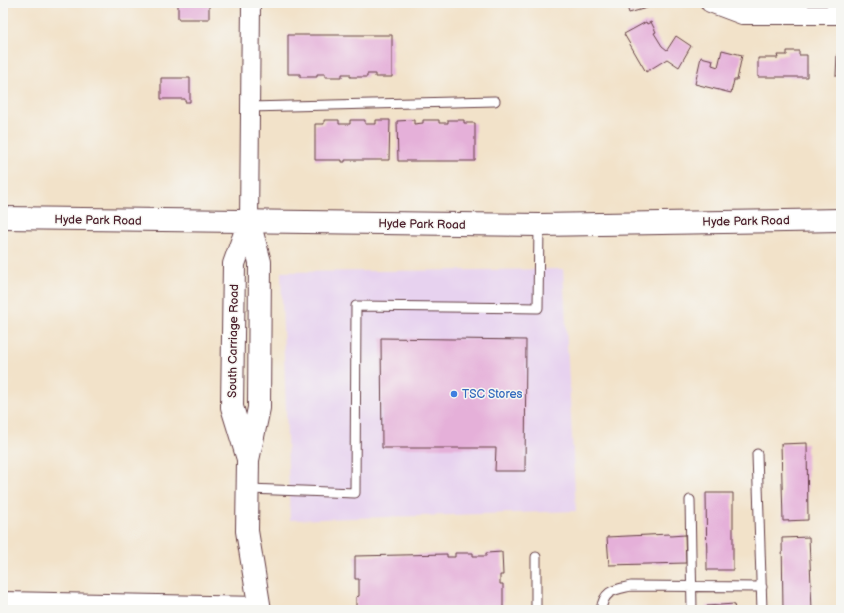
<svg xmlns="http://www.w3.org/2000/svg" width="844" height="613" font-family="'Balsamiq Sans',sans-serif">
<rect width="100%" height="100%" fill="#f6f6f2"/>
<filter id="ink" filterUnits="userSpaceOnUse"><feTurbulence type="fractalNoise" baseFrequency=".025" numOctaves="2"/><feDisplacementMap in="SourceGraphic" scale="8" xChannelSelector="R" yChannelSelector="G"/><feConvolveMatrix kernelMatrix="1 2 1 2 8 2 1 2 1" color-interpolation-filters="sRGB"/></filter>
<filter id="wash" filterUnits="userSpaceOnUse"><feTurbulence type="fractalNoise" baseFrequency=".012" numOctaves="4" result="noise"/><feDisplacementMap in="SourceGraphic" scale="16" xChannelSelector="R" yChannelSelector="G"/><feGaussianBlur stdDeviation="0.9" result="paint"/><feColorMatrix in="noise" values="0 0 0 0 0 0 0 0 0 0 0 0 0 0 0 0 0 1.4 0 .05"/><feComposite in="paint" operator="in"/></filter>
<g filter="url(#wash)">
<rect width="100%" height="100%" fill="#f2e2c9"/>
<path fill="#e7d2ef" d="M 563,269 L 576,511 L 290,520 L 281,272 Z"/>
<g id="blocks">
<path fill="#e5b0d9" d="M 178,3 L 209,3 L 209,19 L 178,19 Z
M 626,3 L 656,3 L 657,5 L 629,13 Z
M 646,22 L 647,24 L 651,22 L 656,32 L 654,33 L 662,46 L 667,50 L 676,36 L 691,46 L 679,67 L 667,59 L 646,72 L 624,34 Z
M 288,35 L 392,35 L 392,77 L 375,77 L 375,74 L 367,74 L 367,77 L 350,77 L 350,74 L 342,74 L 342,77 L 325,77 L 325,74 L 317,74 L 317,77 L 300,77 L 300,74 L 288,74 Z
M 722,50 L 742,55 L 737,80 L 734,80 L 731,93 L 695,84 L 701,57 L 713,60 L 712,65 L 718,67 Z
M 787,51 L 799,51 L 799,55 L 807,55 L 807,77 L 758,77 L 758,58 L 778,58 L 777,55 L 787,55 Z
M 837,54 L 841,54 L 841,76 L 836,76 Z
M 161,78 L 190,78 L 190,102 L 185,102 L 185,99 L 161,99 Z
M 324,120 L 339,120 L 339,124 L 350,124 L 350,120 L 365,120 L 365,124 L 376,124 L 376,120 L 390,120 L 389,160 L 345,160 L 345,162 L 342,162 L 342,160 L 315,160 L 315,124 L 324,124 Z
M 414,120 L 414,124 L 423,123 L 423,120 L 439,120 L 439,123 L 448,123 L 448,120 L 464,120 L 464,123 L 475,123 L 475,161 L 398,161 L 397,121 Z
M 381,338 L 526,340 L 525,471 L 495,471 L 496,448 L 382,448 Z
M 807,443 L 808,520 L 783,521 L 781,444 Z
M 706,493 L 733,493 L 733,570 L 707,570 Z
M 669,534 L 670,536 L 685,535 L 686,563 L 609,565 L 607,537 Z
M 809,537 L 812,610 L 783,610 L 782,538 Z
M 502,552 L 503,575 L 500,575 L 500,584 L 503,584 L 503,610 L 356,610 L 356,597 L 359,596 L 359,579 L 355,579 L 355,556 L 447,554 L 447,557 L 455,557 L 455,553 L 473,553 L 473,556 L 486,556 L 486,553 Z
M 734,604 L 735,610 L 707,610 L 707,606 Z"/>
</g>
</g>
<g filter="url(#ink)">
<use href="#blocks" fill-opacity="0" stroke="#633c43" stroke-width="1"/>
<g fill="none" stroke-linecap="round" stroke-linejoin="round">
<defs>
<path id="lane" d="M 249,107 L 495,101
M 757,454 L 762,610
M 248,489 L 355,493 L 356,306 L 538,308 L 539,225
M 690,500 L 692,610
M 536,610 L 536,557
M 601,610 C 604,590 614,590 631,586 L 762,587"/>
<path id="street" d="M 710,3 L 742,15 L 841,15
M 249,222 L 251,3
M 3,601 L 260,606"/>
<path id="secondary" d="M 3,218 L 539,225 L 841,220
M 249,222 L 260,262 L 259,408 L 248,460 L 247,531 L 260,610
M 248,459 L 232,407 L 234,264 L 249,222"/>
</defs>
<use href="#lane" stroke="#633c43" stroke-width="11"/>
<use href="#street" stroke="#633c43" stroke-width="20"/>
<use href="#secondary" stroke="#633c43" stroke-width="24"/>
<use href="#lane" stroke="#fff" stroke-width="9"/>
<use href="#street" stroke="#fff" stroke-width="18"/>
<use href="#secondary" stroke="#fff" stroke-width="22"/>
</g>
</g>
<circle fill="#3f7fe0" stroke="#f6f6f2" stroke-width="1.5" cx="454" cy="394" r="4"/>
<g text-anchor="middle" stroke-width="3" stroke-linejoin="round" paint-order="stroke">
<g font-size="12" fill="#4a1f2b" stroke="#f6f6f2">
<text transform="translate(98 220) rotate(1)" y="4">Hyde Park Road</text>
<text transform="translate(746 221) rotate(-1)" y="4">Hyde Park Road</text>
<text transform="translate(422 224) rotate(1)" y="4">Hyde Park Road</text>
<text transform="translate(233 341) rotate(-89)" y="4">South Carriage Road</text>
</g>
<g font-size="12" fill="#366cbe" stroke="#f6f6f2" text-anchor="start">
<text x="462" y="398">TSC Stores</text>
</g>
</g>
<rect width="844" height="613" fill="none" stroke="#f6f6f2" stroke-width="16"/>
</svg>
